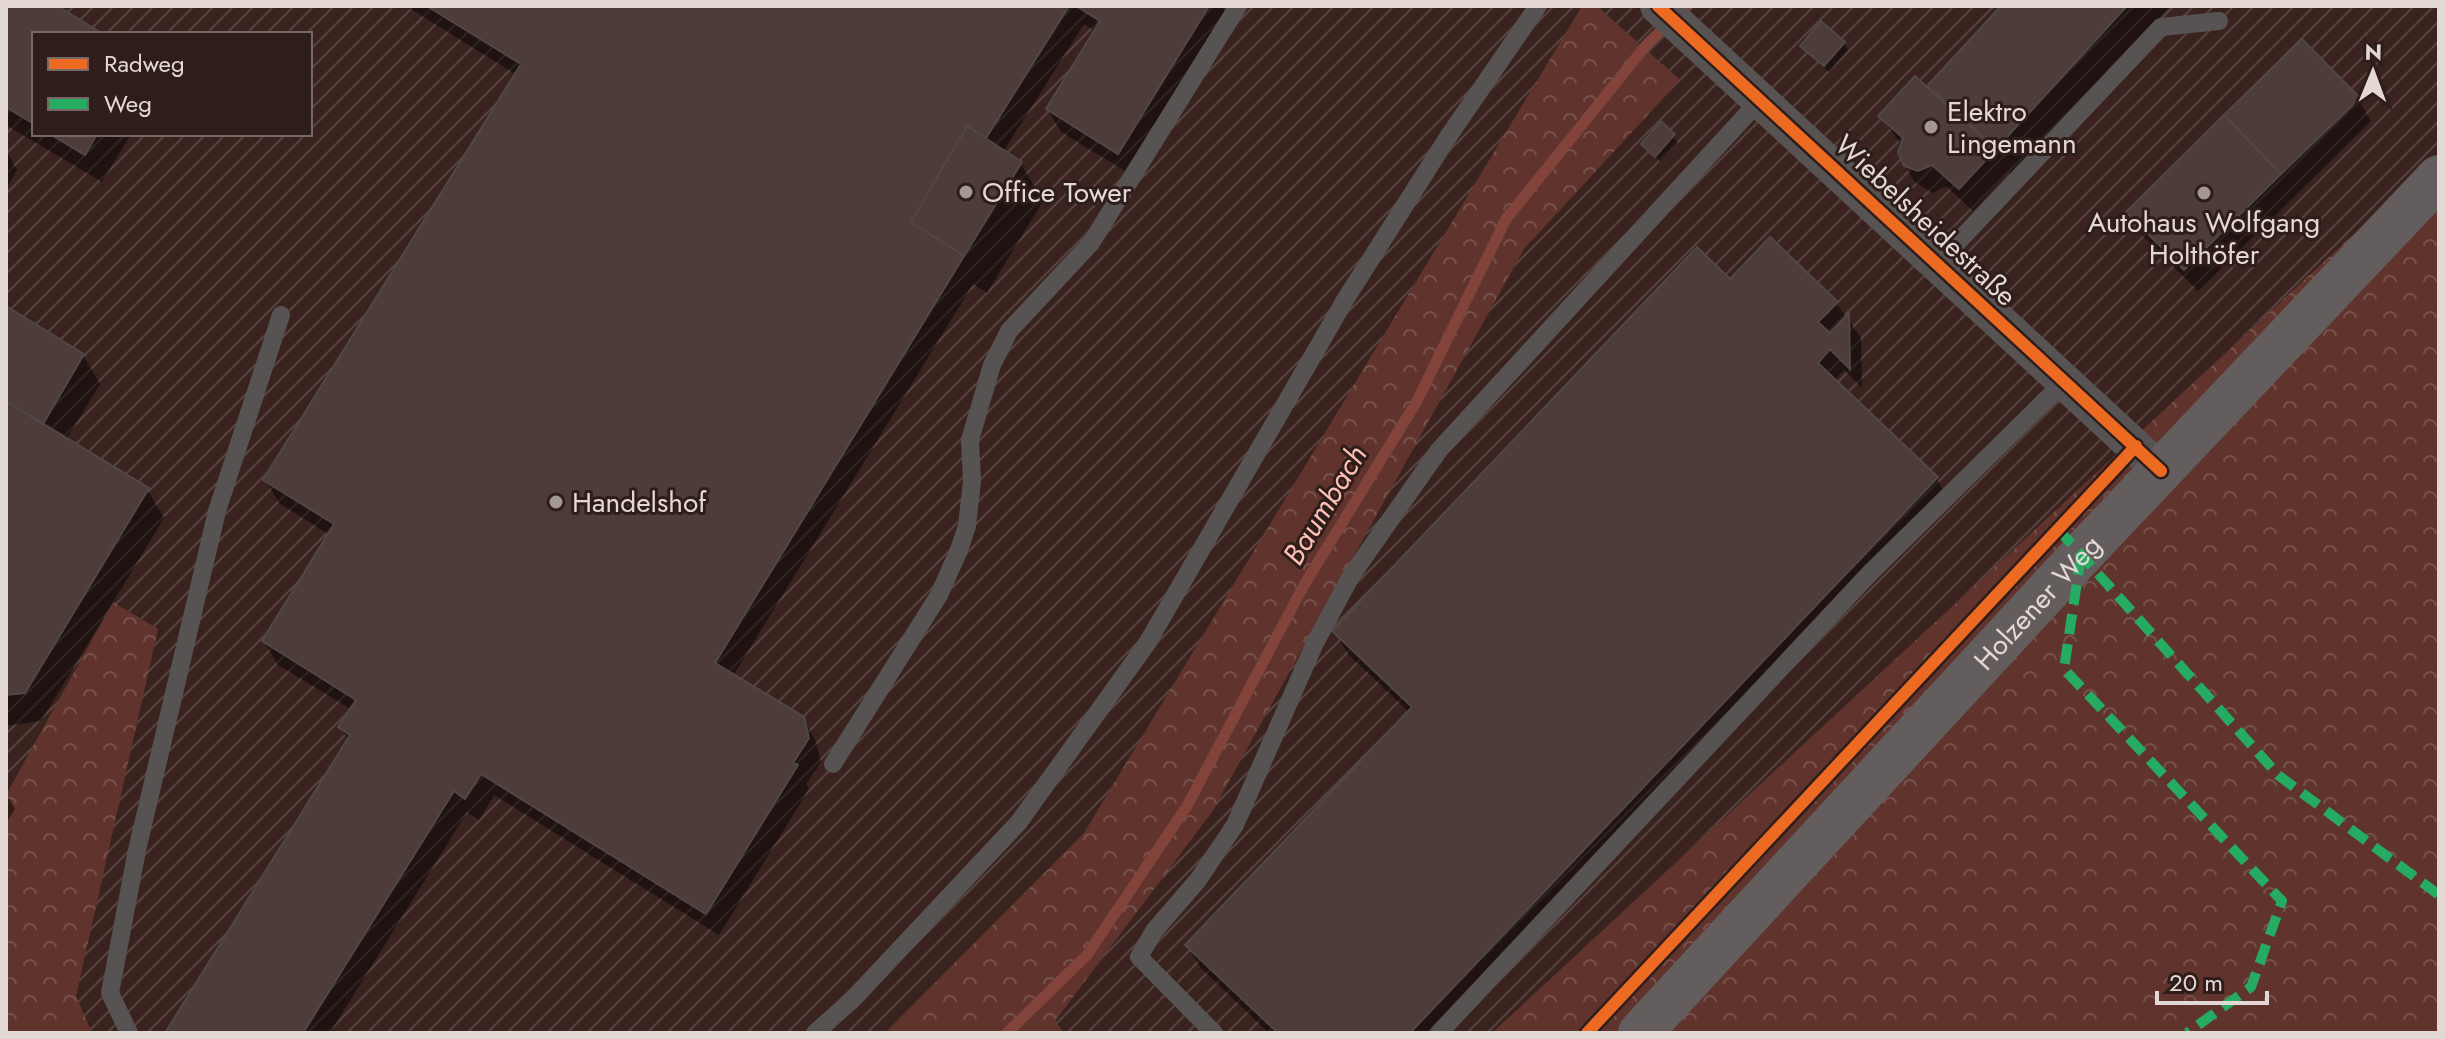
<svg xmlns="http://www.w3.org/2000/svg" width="2445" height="1039" font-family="Jost,sans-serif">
<defs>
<pattern id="industrial-furrows" width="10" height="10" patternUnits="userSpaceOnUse" patternTransform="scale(2)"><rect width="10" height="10" fill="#3a231f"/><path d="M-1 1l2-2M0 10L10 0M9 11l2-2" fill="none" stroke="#56423f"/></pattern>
<pattern id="forest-crowns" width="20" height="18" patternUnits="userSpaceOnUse" patternTransform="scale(2)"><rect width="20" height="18" fill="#60342d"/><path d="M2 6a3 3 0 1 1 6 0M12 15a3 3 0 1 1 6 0" fill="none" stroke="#77514b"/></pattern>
</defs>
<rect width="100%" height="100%" fill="#2a201e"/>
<path fill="url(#industrial-furrows)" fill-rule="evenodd" d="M 6,6 L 2439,6 L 2439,155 L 1492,1033 L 6,1033 ZM 34,34 L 310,34 L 310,134 L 34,134 Z"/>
<path fill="url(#forest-crowns)" d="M 1582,6 L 1597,6 L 1680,80 L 1524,249 L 1212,812 L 1055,1021 L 1064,1033 L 885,1033 L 1084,833 Z
M 2439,155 L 2439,1033 L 1492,1033 Z
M 113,602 L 158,629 L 76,996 L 92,1033 L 6,1033 L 6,795 Z"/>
<path fill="#0007" d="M 6,6 L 53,6 L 99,34 L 34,34 L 34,134 L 131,134 L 102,182 L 6,125 Z
M 406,6 L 1222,6 L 1229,18 L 1132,175 L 1061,132 L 1048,110 L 1096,32 L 1084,24 L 1003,152 L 1021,164 L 1043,201 L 987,293 L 973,284 L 733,676 L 803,719 L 816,742 L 821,762 L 806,784 L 809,789 L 719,935 L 494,795 L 479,820 L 467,812 L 330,1033 L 167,1033 L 349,741 L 340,727 L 352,710 L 277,664 L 264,641 L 330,535 L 279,503 L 266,480 L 517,75 Z
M 2003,6 L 2170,6 L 2014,177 L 2009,172 L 1973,211 L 1946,186 L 1932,193 L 1915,182 L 1901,159 L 1902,146 L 1881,116 L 1934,95 L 1930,87 Z
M 1844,43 L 1848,50 L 1829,72 L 1802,47 Z
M 2358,99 L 2371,121 L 2198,291 L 2142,235 L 2129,212 Z
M 1661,124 L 1678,143 L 1660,162 L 1643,144 Z
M 6,151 L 17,170 L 6,189 Z
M 1730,282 L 1836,303 L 1861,338 L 1862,388 L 1844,370 L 1834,381 L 1936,478 L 1949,500 L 1444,1033 L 1269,1033 L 1201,968 L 1188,946 L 1409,712 L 1348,654 L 1335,632 Z
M 6,309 L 83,355 L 100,384 L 66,440 L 147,489 L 164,518 L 41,721 L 6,726 Z
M 6,794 L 15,809 L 6,823 Z"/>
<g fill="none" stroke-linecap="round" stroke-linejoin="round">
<path stroke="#82433a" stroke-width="11" d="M 1007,1033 L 1087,955 L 1187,806 L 1304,585 L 1417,401 L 1506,219 L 1648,43 L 1687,6"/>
</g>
<path fill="#4d3c39" stroke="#504846" stroke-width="2" d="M 6,6 L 57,6 L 103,34 L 34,34 L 34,124 L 6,107 Z
M 427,6 L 1069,6 L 986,138 L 967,126 L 911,222 L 964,256 L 715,663 L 804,717 L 809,738 L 793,763 L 798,765 L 706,914 L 481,774 L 465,799 L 454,791 L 303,1033 L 165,1033 L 350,735 L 338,727 L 356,700 L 262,641 L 334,524 L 263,480 L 521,64 Z
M 1076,6 L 1209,6 L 1118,154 L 1046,109 L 1100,21 Z
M 2001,6 L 2127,6 L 1996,149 L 1927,86 Z
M 1821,21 L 1845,42 L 1824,66 L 1800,46 Z
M 2302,39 L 2360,98 L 2281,174 L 2224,115 Z
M 1915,76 L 1996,149 L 1959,189 L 1932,165 L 1918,171 L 1904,166 L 1898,152 L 1903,138 L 1878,116 Z
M 2224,115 L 2281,174 L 2184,270 L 2126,212 Z
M 1661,121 L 1675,134 L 1655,157 L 1641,144 Z
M 967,126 L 1022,162 L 964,256 L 911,222 Z
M 50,134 L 97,134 L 85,155 Z
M 1770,237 L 1838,302 L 1818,322 L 1830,333 L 1849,313 L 1850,369 L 1830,349 L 1818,363 L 1938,477 L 1410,1033 L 1278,1033 L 1185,945 L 1412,707 L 1332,631 L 1697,247 L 1730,279 Z
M 6,306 L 84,354 L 43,424 L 6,401 Z
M 6,401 L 149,488 L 25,693 L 6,695 Z"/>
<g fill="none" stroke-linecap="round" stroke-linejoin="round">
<path stroke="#575352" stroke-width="18" d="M 1938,263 L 2161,27 L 2219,21
M 833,764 L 939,595 L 959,550 L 967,526 L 972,481 L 970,440 L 992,365 L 1009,331 L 1091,243 L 1238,6
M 129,1033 L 110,993 L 137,850 L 217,511 L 281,315
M 815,1033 L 853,999 L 1019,822 L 1148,642 L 1345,300 L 1448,137 L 1538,6
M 1214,1033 L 1139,957 L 1154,931 L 1198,880 L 1235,825 L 1315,643 L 1351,576 L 1439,450 L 1760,100
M 1439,1033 L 1870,573 L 2065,381"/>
<path stroke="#575352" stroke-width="36" d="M 1658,6 L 2161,471"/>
<path stroke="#635e5d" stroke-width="44" id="s1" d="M 1640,1033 L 2081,555 L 2439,177"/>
<path stroke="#26ab63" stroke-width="10" stroke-dasharray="20 10" stroke-linecap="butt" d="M 2058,529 L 2278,775 L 2439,895
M 2081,555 L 2064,669 L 2282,901 L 2251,987 L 2187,1033"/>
<defs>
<path id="cycleway" d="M 1658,6 L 2161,471
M 1587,1033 L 2136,446"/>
</defs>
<use href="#cycleway" stroke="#2e1d1a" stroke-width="17"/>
<use href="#cycleway" stroke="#ed6a23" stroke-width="12"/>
</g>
<g fill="#a39895" stroke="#2e1d1a" stroke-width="3">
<circle cx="1931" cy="127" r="8"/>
<circle cx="966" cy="192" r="8"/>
<circle cx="2204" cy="193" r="8"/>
<circle cx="556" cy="502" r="8"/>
</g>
<g text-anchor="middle" stroke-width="6" stroke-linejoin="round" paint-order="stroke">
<g font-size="28" fill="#e4d8d5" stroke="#2e1d1a" text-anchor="start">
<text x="1947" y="121">Elektro<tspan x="1947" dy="32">Lingemann</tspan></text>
<text x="982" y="202">Office Tower</text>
<text x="2204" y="232" text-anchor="middle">Autohaus Wolfgang<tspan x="2204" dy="32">Holthöfer</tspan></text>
<text x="572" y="512">Handelshof</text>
</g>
<g font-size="28" fill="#e4d8d5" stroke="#2e1d1a">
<text transform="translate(1926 220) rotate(43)" y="10">Wiebelsheidestraße</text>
<text dy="10" stroke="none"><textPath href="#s1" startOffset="586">Holzener Weg</textPath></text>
</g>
<g font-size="30" font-style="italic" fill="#febfb4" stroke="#2e1d1a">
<text transform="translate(1325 505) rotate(-59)" y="10">Baumbach</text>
</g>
</g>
<rect width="2445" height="1039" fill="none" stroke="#e4d8d5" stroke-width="16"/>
<rect x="32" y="32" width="280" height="104" fill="#2e1d1a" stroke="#776865" stroke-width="2"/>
<rect x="48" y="58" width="40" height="12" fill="#ed6a23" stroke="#776865" stroke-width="2"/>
<text x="104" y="72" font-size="24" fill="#e4d8d5">Radweg</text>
<rect x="48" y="98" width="40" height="12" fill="#26ab63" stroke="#776865" stroke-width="2"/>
<text x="104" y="112" font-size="24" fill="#e4d8d5">Weg</text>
<g transform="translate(2373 72) rotate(1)" stroke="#2e1d1a" stroke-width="6" paint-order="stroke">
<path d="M0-6L14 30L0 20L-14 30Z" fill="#e4d8d5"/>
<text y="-12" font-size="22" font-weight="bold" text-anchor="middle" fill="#e4d8d5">N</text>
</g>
<path d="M2157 991v12h110v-12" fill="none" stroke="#e4d8d5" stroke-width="4"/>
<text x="2169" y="991" font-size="24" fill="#e4d8d5" stroke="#2e1d1a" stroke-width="6" paint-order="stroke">20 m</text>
</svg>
